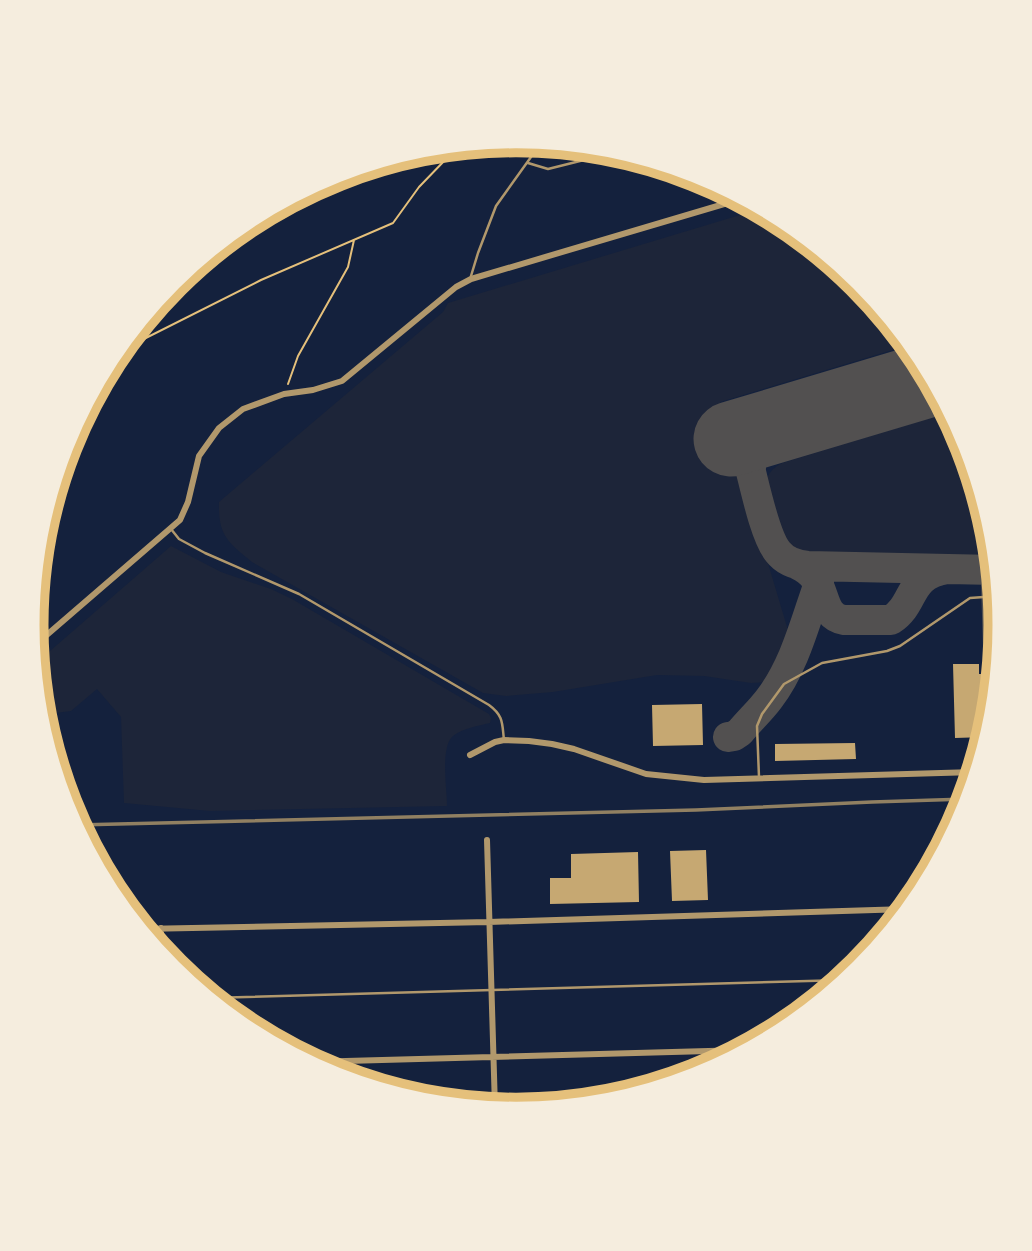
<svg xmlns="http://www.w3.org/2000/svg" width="1032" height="1251" font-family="'IBM Plex Sans',sans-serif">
<rect width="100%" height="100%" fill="#14213d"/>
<path fill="#1d2539" d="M 760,209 L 786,223 L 859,283 L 909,345 L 720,402 L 790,637 C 787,653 778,667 770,682 L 751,683 L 704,676 L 657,675 L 553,692 L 506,696 L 483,693 L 252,562 C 228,542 218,536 219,502 L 443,312 L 448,303 Z
M 949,412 C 972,456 989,512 994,562 L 801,558 L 787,552 L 782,546 L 764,486 C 767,475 772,468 782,463 Z
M 171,546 L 221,572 L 271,589 L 292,599 L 489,714 L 491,718 L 490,723 C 478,726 463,728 453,736 C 440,747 447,788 447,806 L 210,811 L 124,803 L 121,717 L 97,689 L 71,711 L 40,715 L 35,664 Z"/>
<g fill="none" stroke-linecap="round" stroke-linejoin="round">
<path stroke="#525050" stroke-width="30" d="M 771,427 C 758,440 750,454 751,472 C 756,492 766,538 778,552 C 785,561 796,565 808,566 L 995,570
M 798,565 C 831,579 816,615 844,620 L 891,620 C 917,603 906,576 947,569
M 996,583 L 998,647
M 728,737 L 734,736 L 740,732 C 749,721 760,711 769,699 C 795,665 805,622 819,583"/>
<path stroke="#525050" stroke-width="75" d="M 731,439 L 931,379"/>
</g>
<path fill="#c6a872" d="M 953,664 L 979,664 L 979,674 L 996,674 L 991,720 L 986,737 L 955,738 Z
M 702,704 L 703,745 L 653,746 L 652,705 Z
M 855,743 L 856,759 L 775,761 L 775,744 Z
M 706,850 L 708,900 L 672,901 L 670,851 Z
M 638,852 L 639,902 L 550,904 L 550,878 L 571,878 L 571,854 Z"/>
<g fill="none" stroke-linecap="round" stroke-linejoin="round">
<path stroke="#e5c07b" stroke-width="2" d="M 116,353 L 261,280 L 393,223 L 419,187 L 447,158 L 469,146
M 288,384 L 298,356 L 348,267 L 354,240"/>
<path stroke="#b1986c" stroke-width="2.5" d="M 528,163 L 548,169 L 616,152
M 471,276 L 478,253 L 496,206 L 541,143
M 171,529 L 179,539 L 205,553 L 299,594 L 489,705 C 504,716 502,724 504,740
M 759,777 L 757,726 L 762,714 L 784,684 L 822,663 L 887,651 L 900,646 L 970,598 L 998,596
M 209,998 L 845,980"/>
<path stroke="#b1986c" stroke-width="6" d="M 34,646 L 180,520 L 188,502 L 199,456 L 219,428 L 243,409 L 284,394 L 313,390 L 342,381 L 456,287 L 471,279 L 741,199
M 470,755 L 495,742 L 504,740 L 529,741 L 552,744 L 574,749 L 646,774 L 704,780 L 975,772
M 487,840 L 495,1108
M 890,910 L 891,929
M 161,928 L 161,953
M 141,929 L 489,922 L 907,909
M 309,1062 L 745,1050"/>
<path stroke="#918062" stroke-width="3.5" d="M 76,825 L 696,810 L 872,802 L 967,799"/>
</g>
<path d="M0 0H1032V1251H0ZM44 625a472 472 0 1 1 944 0a472 472 0 1 1-944 0Z" fill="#f5edde" fill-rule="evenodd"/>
<path fill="none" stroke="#e5c07b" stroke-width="9" d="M44 625a472 472 0 1 1 944 0a472 472 0 1 1-944 0Z"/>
</svg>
